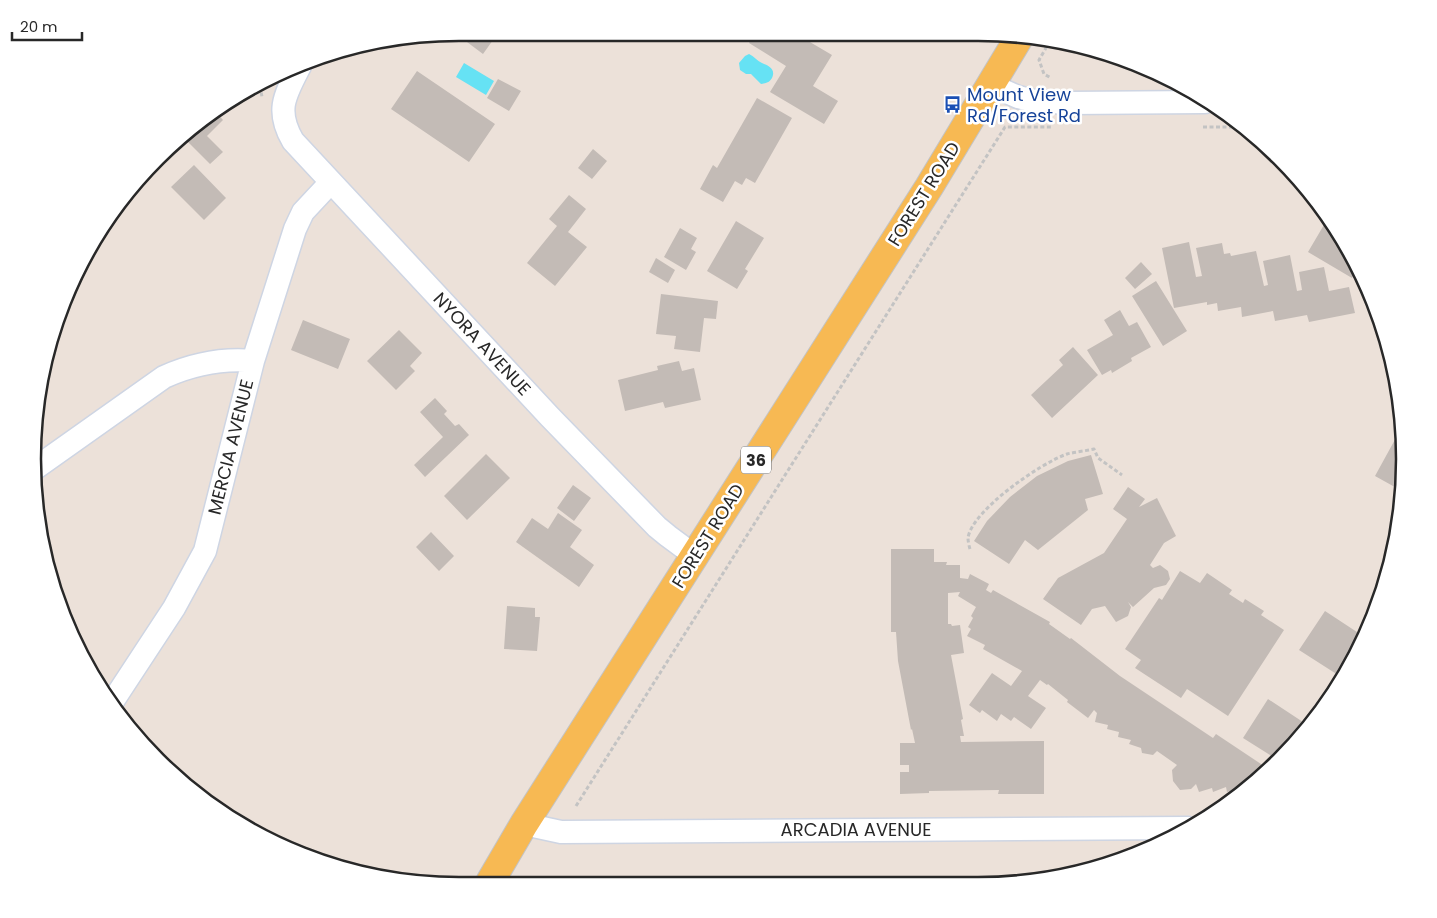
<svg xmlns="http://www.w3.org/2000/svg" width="1437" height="918" font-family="Poppins,sans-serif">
<rect width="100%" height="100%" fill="#ece1d9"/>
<path fill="#66e2f4" d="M 749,54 C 754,56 757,61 762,63 C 769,66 776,69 772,78 C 769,83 766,83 761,84 L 751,74 L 746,74 L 740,70 L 739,63 L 745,56 Z
M 464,63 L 494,81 L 486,95 L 456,77 Z"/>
<path fill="#c3bbb6" d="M 459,32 L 468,33 L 498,33 L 483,54 L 455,33 Z
M 754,34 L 798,35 L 832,55 L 813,86 L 838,101 L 824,124 L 770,92 L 786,66 L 749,43 Z
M 417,71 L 495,124 L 469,162 L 391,109 Z
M 498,79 L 521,91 L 509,111 L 487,98 Z
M 757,98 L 792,118 L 755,183 L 746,178 L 742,185 L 735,181 L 723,202 L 700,189 L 713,165 L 717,168 Z
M 215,111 L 223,120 L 207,136 L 223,152 L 210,164 L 185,139 Z
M 593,149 L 607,161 L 592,179 L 578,168 Z
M 194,165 L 226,198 L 204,220 L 171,187 Z
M 569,195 L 586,209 L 568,232 L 587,247 L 555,286 L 527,263 L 557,226 L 549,219 Z
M 1328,218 L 1360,270 L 1361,272 L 1357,279 L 1352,277 L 1352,278 L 1308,252 Z
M 736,221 L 764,238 L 745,269 L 748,271 L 737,289 L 707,271 Z
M 680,228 L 697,238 L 691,249 L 696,252 L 686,270 L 664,257 Z
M 1189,242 L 1196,277 L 1202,276 L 1196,248 L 1222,243 L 1224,254 L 1230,253 L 1231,256 L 1256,251 L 1264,286 L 1268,285 L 1263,261 L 1290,255 L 1297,291 L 1302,290 L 1299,272 L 1324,267 L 1329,291 L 1349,287 L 1355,313 L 1309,322 L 1307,315 L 1275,321 L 1273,311 L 1242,317 L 1241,307 L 1218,311 L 1217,303 L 1207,305 L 1207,302 L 1174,308 L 1162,248 Z
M 656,258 L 675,270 L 668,283 L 649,272 Z
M 1141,262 L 1152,274 L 1135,289 L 1125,278 Z
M 1156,281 L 1187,331 L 1163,346 L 1132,296 Z
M 661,294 L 718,301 L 716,319 L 704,318 L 700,352 L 674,349 L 676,336 L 656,334 Z
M 1120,310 L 1129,326 L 1137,322 L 1151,347 L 1131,358 L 1132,361 L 1112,373 L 1111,370 L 1102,375 L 1087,350 L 1113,335 L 1104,320 Z
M 303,320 L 350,339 L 338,369 L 291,350 Z
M 399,330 L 422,353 L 410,366 L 415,371 L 396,390 L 367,361 Z
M 1073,347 L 1098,375 L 1052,418 L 1031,395 L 1063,365 L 1059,360 Z
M 679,361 L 682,371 L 694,368 L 701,400 L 665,408 L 663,402 L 625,411 L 618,380 L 658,370 L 657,366 Z
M 1396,385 L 1399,401 L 1390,396 Z
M 435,398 L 447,411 L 444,414 L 455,426 L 459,424 L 469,435 L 425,477 L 414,465 L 443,437 L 420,412 Z
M 1403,425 L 1404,431 L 1402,491 L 1375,476 Z
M 486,454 L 510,478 L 467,520 L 444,496 Z
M 1091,455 L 1103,494 L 1085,499 L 1088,510 L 1038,550 L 1025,540 L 1009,564 L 974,541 L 987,521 L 1010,497 L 1037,476 L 1068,461 Z
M 573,485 L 591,498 L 574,521 L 557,508 Z
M 1128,487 L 1145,499 L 1139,507 L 1157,498 L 1176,536 L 1164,543 L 1150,565 L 1153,568 L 1160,565 L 1168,571 L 1170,579 L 1166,585 L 1154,588 L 1133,607 L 1128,602 L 1131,607 L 1128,616 L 1116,622 L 1105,606 L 1092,609 L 1081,625 L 1043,599 L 1058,578 L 1104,553 L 1127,519 L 1113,509 Z
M 558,513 L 582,530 L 570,547 L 594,565 L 579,587 L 516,542 L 532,518 L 548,529 Z
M 431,532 L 454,556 L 439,571 L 416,547 Z
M 891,549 L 934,549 L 934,562 L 947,562 L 946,565 L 960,565 L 960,578 L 968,579 L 970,574 L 989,584 L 986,590 L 991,593 L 993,590 L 1050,622 L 1049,624 L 1070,639 L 1071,638 L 1120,676 L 1213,738 L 1216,734 L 1261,764 L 1261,771 L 1265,771 L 1245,790 L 1239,792 L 1239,788 L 1227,792 L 1226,787 L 1213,792 L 1212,788 L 1199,792 L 1196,784 L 1191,789 L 1180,790 L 1173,781 L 1172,770 L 1177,765 L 1157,751 L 1153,755 L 1142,753 L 1141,748 L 1129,744 L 1131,740 L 1118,737 L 1119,732 L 1107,729 L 1108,725 L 1095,722 L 1097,713 L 1094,710 L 1088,718 L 1067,702 L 1068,700 L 1048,684 L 1047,685 L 1040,680 L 1028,696 L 1046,708 L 1031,729 L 1014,717 L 1011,721 L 1001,714 L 997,721 L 982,710 L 980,713 L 969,705 L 992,673 L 1011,686 L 1022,671 L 983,649 L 985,645 L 967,636 L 971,629 L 968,627 L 973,618 L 971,616 L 976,607 L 958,596 L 960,592 L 948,593 L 948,624 L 951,624 L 952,626 L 960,625 L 964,653 L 951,655 L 963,719 L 961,720 L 964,736 L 960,736 L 961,742 L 1044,741 L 1044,794 L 998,794 L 999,790 L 929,791 L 929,793 L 900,794 L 900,772 L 909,772 L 909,765 L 900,765 L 900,743 L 915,743 L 912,729 L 911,730 L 898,661 L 896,632 L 891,632 Z
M 1180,571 L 1200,583 L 1207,573 L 1232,590 L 1229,594 L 1243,603 L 1245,599 L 1264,611 L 1261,615 L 1284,630 L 1228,716 L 1187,689 L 1181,698 L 1135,668 L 1141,660 L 1125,649 L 1159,598 L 1162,600 Z
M 507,606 L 535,608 L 535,617 L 540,617 L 537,651 L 504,649 Z
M 1325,611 L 1363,636 L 1338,675 L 1299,650 Z
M 1268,699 L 1306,724 L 1291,747 L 1278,760 L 1243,738 Z"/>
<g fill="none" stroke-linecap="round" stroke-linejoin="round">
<defs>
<path id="street" d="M 300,66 C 285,95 275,110 293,141 L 550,417 L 657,527 L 668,536 L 695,556
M 991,85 L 1018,97 L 1034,101 L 1068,103 L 1205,102
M 37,467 L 164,377 C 193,364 221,358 253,361
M 111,704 L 174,608 L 205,551 L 253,361 L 295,229 L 303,212 L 331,182
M 524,824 L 561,832 L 1188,828"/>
<path id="primary" d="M 490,882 L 524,824 L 929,187 L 1020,36"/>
</defs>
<use href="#street" stroke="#ced5e3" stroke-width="25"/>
<use href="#primary" stroke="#c3c3c3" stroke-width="30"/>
<path stroke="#c3c3c3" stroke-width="3" stroke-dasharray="4 2.5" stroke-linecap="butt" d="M 1050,41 L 1039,60 L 1044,74 L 1051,78
M 260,86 L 262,97
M 1203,127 L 1242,127
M 970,549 C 969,546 968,541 968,538 C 972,510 1041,463 1067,454 C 1075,452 1085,451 1094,449 L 1098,458 L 1122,475
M 576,806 L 1005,127 L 1052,127"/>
<use href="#street" stroke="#fff" stroke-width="22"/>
<use href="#primary" stroke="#f7b953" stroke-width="28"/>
</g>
<defs>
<symbol id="bus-bare" viewBox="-9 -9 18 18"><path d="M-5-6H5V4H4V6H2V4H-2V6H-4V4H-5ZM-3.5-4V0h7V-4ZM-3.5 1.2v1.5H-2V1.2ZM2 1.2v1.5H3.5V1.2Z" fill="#1a4fb4" stroke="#fff" stroke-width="2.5" paint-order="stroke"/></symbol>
</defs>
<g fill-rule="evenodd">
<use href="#bus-bare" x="940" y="92" width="25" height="25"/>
</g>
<g text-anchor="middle" stroke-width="5" stroke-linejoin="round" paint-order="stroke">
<rect fill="#fff" stroke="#686868" stroke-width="1" x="741" y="446.5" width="30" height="27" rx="4"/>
<g font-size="16" font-weight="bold" fill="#282828">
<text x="756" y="466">36</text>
</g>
<g font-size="18" fill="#164399" stroke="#fff" text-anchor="start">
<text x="967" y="101">Mount View<tspan x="967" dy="21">Rd/Forest Rd</tspan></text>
</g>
<g font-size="18" fill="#282828" stroke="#fff">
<text transform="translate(924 194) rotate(-58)" y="6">FOREST ROAD</text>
<text transform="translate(482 344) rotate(47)" y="6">NYORA AVENUE</text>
<text transform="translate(231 447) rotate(-76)" y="6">MERCIA AVENUE</text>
<text transform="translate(708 536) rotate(-58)" y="6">FOREST ROAD</text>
<text x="856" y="836">ARCADIA AVENUE</text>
</g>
</g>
<path d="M0 0H1437V918H0ZM459 41H978A418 418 0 0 1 1396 459V459A418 418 0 0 1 978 877H459A418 418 0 0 1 41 459V459A418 418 0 0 1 459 41Z" fill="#fff" fill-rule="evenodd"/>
<path fill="none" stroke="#282828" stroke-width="2.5" d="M459 41H978A418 418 0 0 1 1396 459V459A418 418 0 0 1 978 877H459A418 418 0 0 1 41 459V459A418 418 0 0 1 459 41Z"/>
<path d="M12 32v8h70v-8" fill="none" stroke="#282828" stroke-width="2.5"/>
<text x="20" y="32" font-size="15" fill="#282828" stroke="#ffffff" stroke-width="4" paint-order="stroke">20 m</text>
</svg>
